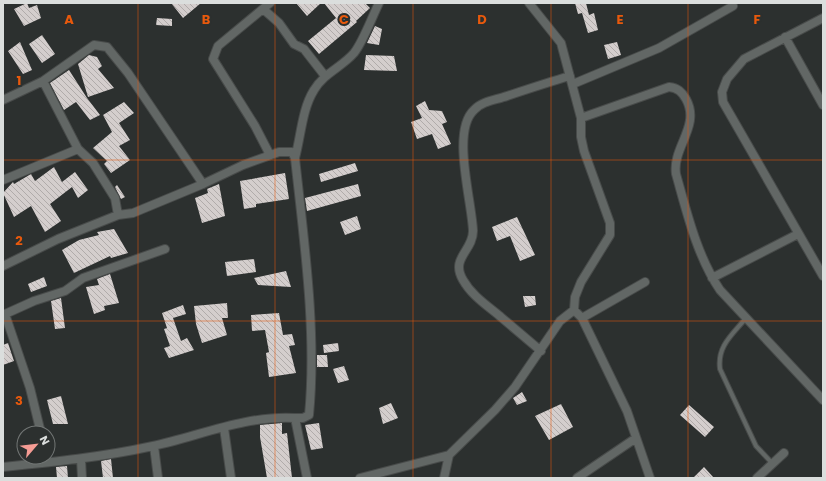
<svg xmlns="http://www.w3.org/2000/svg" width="826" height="481" font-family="Poppins,sans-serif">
<defs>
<pattern id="building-back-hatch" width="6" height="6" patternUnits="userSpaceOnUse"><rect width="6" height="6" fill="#d4cecd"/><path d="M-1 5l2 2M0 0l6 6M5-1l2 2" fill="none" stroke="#b0abaa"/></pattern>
</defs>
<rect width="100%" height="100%" fill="#2c302f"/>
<path fill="url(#building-back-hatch)" d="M 27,3 L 29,8 L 37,5 L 41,18 L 24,26 L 14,9 Z
M 171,3 L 201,3 L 183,18 Z
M 296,3 L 321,3 L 307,16 Z
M 324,3 L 365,3 L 370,8 L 356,21 L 357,22 L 319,54 L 308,41 L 336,18 Z
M 575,3 L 586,3 L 589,15 L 594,13 L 598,30 L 588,33 L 582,13 L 578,14 Z
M 157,18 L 172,19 L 172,26 L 156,25 Z
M 375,26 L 382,29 L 379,45 L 367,43 Z
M 42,35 L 55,54 L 42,63 L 29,44 Z
M 20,42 L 32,70 L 23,74 L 8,51 Z
M 617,42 L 621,55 L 608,59 L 604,45 Z
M 89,55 L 97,57 L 102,66 L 98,69 L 114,88 L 88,97 L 78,64 Z
M 366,55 L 394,56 L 397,71 L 364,70 Z
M 69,70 L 87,98 L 100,115 L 90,120 L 76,102 L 64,110 L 50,83 Z
M 425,101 L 429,110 L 442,111 L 447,122 L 442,124 L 451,144 L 438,149 L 432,134 L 417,139 L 411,122 L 422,118 L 416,106 Z
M 124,102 L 134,113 L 119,123 L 130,140 L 119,146 L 130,160 L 111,173 L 104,164 L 107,161 L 93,148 L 112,132 L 103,115 Z
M 355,163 L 358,171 L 321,182 L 319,174 Z
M 54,167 L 62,182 L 75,172 L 88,190 L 78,198 L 72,187 L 50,204 L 61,221 L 45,232 L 31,206 L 14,217 L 3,193 L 13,182 L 14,184 L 31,174 L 35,181 Z
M 285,173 L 289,199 L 256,204 L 256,207 L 244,209 L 240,181 Z
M 219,184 L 225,216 L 202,223 L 195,198 L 208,193 L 207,189 Z
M 358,184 L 361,196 L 307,211 L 305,198 Z
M 117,185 L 125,197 L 121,199 L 115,187 Z
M 357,216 L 361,229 L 345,235 L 340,222 Z
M 517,217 L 535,255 L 520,261 L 510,236 L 497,241 L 492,227 Z
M 114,229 L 128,253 L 111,258 L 110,256 L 74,273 L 62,250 L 79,240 L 99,235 L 97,232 Z
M 254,259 L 256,272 L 227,276 L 225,262 Z
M 286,271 L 291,287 L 258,285 L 254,278 Z
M 110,274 L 119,303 L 104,306 L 105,310 L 94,314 L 86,287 L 99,285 L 97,279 Z
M 44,277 L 47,286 L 31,292 L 28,284 Z
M 523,296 L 535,296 L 536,305 L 525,307 Z
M 61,298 L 65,328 L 55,329 L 51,301 Z
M 227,303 L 228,318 L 222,318 L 227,335 L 202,343 L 196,324 L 194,306 Z
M 183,305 L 186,314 L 173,318 L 181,341 L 187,338 L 194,350 L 169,358 L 164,348 L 170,346 L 164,329 L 167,328 L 162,313 Z
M 279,313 L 283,335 L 292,334 L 295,345 L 289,346 L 296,373 L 269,377 L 266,353 L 269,352 L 265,330 L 252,331 L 251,315 Z
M 8,343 L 14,361 L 3,365 L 3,345 Z
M 338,343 L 339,351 L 324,353 L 323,345 Z
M 317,355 L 327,355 L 328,367 L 317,367 Z
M 344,366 L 349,380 L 338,383 L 333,369 Z
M 522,392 L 527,401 L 517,405 L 513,398 Z
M 61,396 L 68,424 L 53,424 L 47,400 Z
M 391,403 L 398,418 L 383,424 L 379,408 Z
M 561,404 L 573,427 L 549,440 L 535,416 Z
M 689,405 L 714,427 L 705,437 L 680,415 Z
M 282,423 L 282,434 L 287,433 L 292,478 L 267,478 L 260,437 L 260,425 Z
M 319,423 L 323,448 L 311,450 L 305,425 Z
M 111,459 L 113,478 L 103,478 L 101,461 Z
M 67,466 L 68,478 L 57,478 L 56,467 Z
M 704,467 L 714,478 L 693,478 Z"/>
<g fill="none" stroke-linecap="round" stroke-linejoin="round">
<defs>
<path id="lane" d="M 746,318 C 732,335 717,346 720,369 L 756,446 L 773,464"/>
<path id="street" d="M 270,3 L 218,46 L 213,59 L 255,126 L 270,155
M 529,3 L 561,43 L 581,118 L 581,137 L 584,151 L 610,223 L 610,235 L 581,282 L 575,297 L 574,310
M 263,9 L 279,23 L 294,44 L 304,49 L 325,76
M 823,18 L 744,59 L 727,79 L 722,92 L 723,102 L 823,276
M 785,37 L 823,105
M 43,81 L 78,149 L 93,163 L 115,198 L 118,215
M 573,84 L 659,48 L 733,6
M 3,100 L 43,81 L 94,45 L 107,47 L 128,73 L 203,184
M 581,118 L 669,87 C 678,88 682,92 686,99 C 701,126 672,147 676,174 C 687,213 697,256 720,290 L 823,400
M 295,158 C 301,136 302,109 314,90 C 324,73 342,67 354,53 C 363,42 372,17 379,3
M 3,180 L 78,149
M 3,266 L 58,239 L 118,215 L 133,213 L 203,184 L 243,165 L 279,152 L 292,152 L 295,158 C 304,241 317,332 309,415 L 303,418 L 295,418 L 307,478
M 712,278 L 798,234
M 5,314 L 30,388 L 41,433
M 3,315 L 34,301 L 65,291 L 83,278 L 165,249
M 582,318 L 645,282
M 541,351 C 528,340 515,329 502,318 C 488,306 472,296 463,280 C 450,258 473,251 473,231 C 472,201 451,131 474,110 C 482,101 496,100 507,96 C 528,89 549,82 570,76
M 224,428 L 231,478
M 154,446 L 158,478
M 81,459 L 82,478
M 3,467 C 53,462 103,457 153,446 C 199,436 247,415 295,418
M 360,478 L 449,455
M 444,478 L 449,455 L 495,410 L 515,387 L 560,321 L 574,310 L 582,318 L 627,411 L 650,478
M 577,478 L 636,438
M 757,478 L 784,453"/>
</defs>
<use href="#lane" stroke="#484b4a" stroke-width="6"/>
<use href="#street" stroke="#484b4a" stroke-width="10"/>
<use href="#lane" stroke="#626765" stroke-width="4"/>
<use href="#street" stroke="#626765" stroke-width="8"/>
</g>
<path fill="none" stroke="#e8590c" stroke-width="1" stroke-opacity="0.55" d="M 138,3 L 138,478M 275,3 L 275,478M 413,3 L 413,478M 551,3 L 551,478M 688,3 L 688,478M 3,160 L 823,160M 3,321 L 823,321"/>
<g font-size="13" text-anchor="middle" font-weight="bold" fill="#e8590c" stroke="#2c302f" stroke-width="4" stroke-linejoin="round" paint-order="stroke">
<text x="69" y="24">A</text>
<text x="206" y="24">B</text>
<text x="344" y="24">C</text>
<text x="482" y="24">D</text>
<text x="620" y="24">E</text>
<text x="757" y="24">F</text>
<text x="19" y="85">1</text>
<text x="19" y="245">2</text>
<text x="19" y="405">3</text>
</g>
<rect width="826" height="481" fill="none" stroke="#dbdedd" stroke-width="8"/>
<g transform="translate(36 445) rotate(62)"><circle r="19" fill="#2c302f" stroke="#727675"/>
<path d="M0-3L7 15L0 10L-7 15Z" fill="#f59c94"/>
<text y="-6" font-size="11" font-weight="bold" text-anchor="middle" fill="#dbdedd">N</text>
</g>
</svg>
